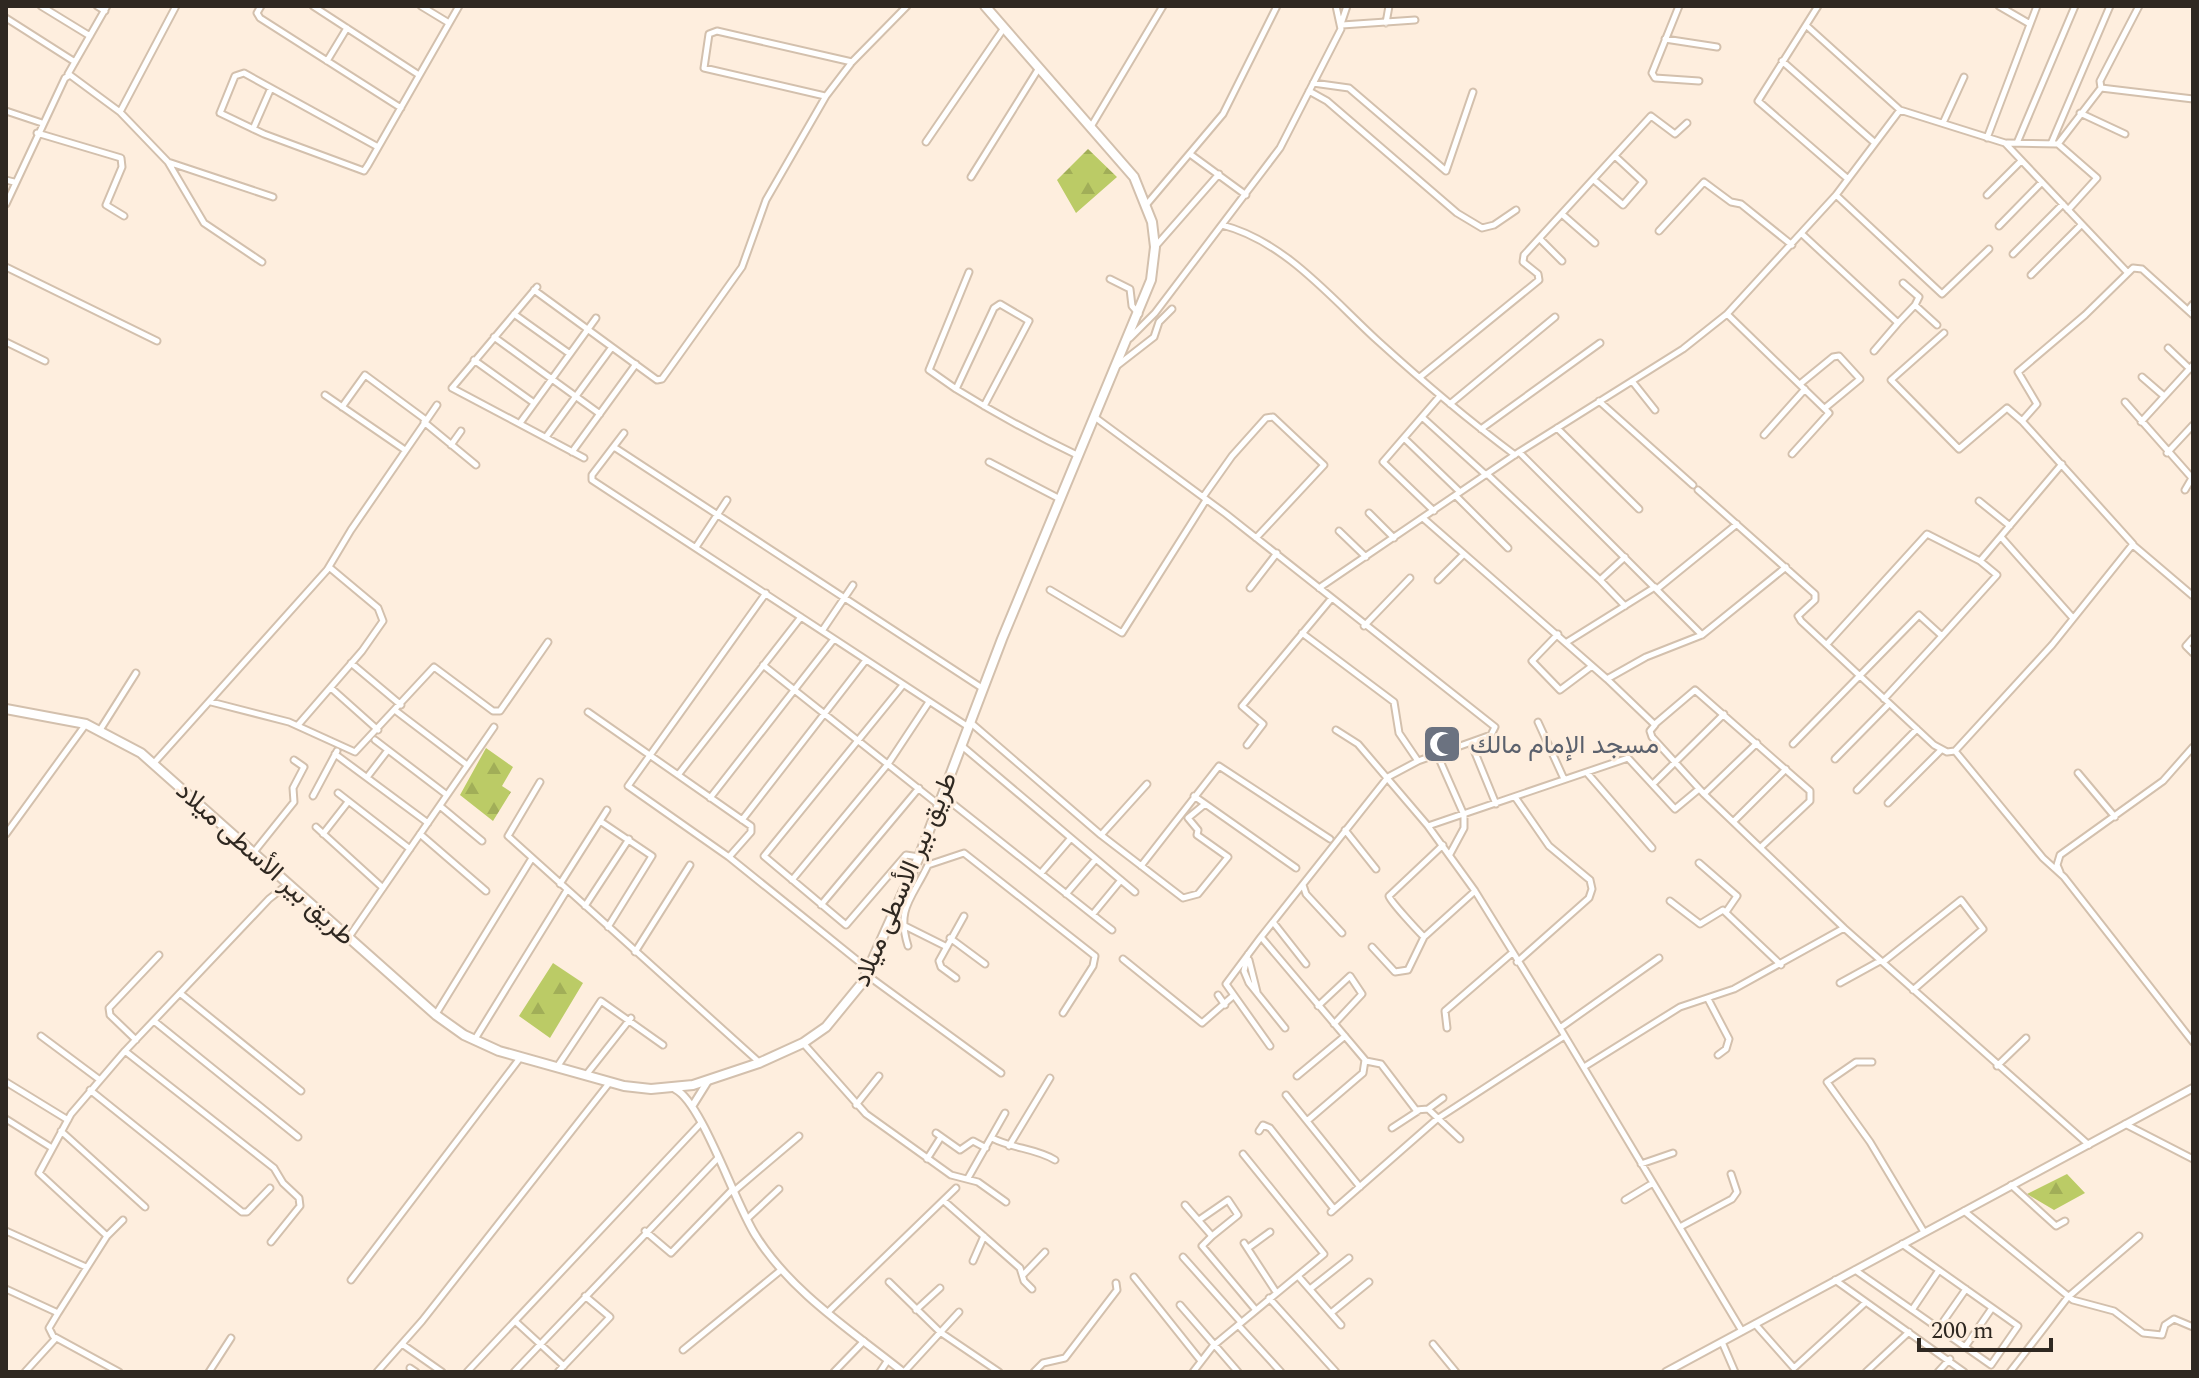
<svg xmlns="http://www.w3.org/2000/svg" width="2199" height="1378" font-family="Spectral,Vazirmatn,serif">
<defs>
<pattern id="forest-firs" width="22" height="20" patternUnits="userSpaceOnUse" patternTransform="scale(2)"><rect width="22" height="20" fill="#bbcb66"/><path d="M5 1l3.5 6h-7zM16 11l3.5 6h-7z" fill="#a1ae58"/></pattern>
</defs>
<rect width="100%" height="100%" fill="#feeede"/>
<path fill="url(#forest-firs)" d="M 1088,149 L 1117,177 L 1076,213 L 1057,180 Z
M 486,748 L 513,767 L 502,786 L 511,792 L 493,821 L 460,795 Z
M 553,963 L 583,983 L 550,1038 L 519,1016 Z
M 2067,1174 L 2085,1193 L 2054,1210 L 2027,1194 Z"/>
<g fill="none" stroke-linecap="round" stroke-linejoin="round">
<defs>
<path id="minor" d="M 41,6 L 90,36
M 97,6 L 105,11
M 261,6 L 257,13 L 260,18 L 401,108
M 313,6 L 419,75
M 421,6 L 449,23
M 1679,6 L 1652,73 L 1655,78 L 1699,81
M 1818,6 L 1758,101 L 1848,179
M 1999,6 L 2030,24
M 6,18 L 75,62
M 1342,21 L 1347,6
M 1386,23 L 1389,6
M 1342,25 L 1415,20
M 1808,27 L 1900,110 L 2005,143 L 2128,273
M 1665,39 L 1717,47
M 327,61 L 347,28
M 1782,61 L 1875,143
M 68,74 L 107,6
M 1313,83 L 1349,88 L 1446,171 L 1473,92
M 2101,88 L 2100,81 L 2139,6
M 1309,91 L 1327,101 L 1457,213 L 1482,228 L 1494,225 L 1516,210
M 825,96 L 704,68 L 709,34 L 717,31 L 852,62
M 6,111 L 42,123
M 120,112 L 176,6
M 2080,113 L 2125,134
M 1943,123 L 1964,77
M 1092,125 L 1163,6
M 253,129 L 271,88
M 37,133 L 121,158 L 122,167 L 106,205 L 124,216
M 1987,138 L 2037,6
M 926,142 L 1004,28
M 2007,143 L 2058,144 L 2097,178 L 2068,210
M 2017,143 L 2075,6
M 2051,144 L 2110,6
M 2058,144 L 2101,88 L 2193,99
M 378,147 L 244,73 L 235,76 L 220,113 L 264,134 L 364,171 L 368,165 L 459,6
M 1190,154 L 1246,195
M 168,162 L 204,223 L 262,262
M 971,177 L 1039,68
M 6,180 L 14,182
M 1594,180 L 1623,205 L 1643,182 L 1616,157
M 1836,195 L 1942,294 L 1989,249
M 1987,195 L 2021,161
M 6,204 L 65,78 L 70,75 L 120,112 L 168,162 L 273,197
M 1147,204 L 1223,114 L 1277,6
M 1563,215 L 1595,243
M 1222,225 C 1285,241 1332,299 1378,341 C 1422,381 1467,419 1515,455
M 1999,226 L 2042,182
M 1659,231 L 1704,182 L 1731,202 L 1741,204 L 1792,245
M 1802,234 L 1898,323 L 1915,305 L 1937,325
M 1540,239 L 1562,261
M 1155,247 L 1219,174
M 2013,254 L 2063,204
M 6,267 L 157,341
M 2031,275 L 2081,225
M 1110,279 L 1130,289 L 1132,306 L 1139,314
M 1903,283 L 1919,297 L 1915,305
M 537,287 L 452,388 L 584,458
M 534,290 L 657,380 L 662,379 L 742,267 L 766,200 L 826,96 L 852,62 L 907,6
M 2188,310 L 2193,304
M 514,314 L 570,354
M 1727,314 L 1829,413 L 1792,454
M 1944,333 L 1891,380 L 1959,449 L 2007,408 L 2022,421 L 2037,404 L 2018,372 L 2085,315 L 2133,268 L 2142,269 L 2193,315
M 494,337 L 600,414
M 1130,338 L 1155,313 L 1280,148 L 1341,29 L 1336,6
M 6,342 L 45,361
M 2168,348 L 2190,369
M 1874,351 L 1898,323
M 474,360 L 534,403
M 1118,365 L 1154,337 L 1159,322 L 1172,309
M 1420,377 L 1539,280 L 1538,274 L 1523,262 L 1524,255 L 1651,116 L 1675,134 L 1687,123
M 2142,377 L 2164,396
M 1632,381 L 1655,410
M 1800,384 L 1833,357 L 1839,356 L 1860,379 L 1825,408
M 956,389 L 929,370 L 969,272
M 325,395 L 405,450
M 1599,401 L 1693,485
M 2125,402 L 2192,478
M 1450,404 L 1555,317
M 984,406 L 1029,321 L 1000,304 L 994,308 L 956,389 C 996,414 1037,436 1079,456
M 342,407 L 365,375 L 426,420
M 1422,417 L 1486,475
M 1096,418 L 1226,514 L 1495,727 L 1491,735 L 1418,761 L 1388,777 L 1261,937 L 1366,1061 L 1381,1064 L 1416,1110 L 1428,1109 L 1460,1139
M 2022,421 L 2133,544 L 2052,645 L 1955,751 L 2043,858 L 2064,877 L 2193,1042
M 424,422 L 476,465
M 2141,422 L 2193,365
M 520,423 L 596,318
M 1557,428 L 1639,509
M 1481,429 L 1600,343
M 624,433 L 592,475 L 592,480 L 967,726
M 1764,435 L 1805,389
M 546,437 L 612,347
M 1404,438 L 1460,492
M 451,445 L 461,431
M 614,447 L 982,688
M 572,452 L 636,364
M 1519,452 L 1702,635
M 2167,453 L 2193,425
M 989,462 L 1060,499
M 1487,474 L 1600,580 L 1625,557
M 1698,490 L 1815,594 L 1815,600 L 1798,616 L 1801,621 L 1934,745 L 1947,752 L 1955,751
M 2185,490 L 2192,478
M 1456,496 L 1508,548
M 1203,497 L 1232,456 L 1266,418 L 1273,417 L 1324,465 L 1256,538
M 1979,501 L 2010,526
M 1434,511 L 1383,462 L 1440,396
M 1369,513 L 1394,538
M 1423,518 L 1607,679 L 1646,657 L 1702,635 L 1786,567
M 1339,531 L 1366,557
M 2001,537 L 2072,617
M 2133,545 L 2193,596
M 696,547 L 727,500
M 1980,561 L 2062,464
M 1438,580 L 1464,554
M 1600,580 L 1625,606
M 1250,588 L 1277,553
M 1319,588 L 1519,452 L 1683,349 L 1727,314 L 1836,195 L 1900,110
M 1657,589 L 1737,524
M 1050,590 L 1122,633 L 1206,500
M 766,593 L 628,786 L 729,857 L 868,969
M 1364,626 L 1410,578
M 822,631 L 853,585
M 1302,633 L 1394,702 L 1399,733 L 1418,761
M 1558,634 L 1532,661 L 1560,690 L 1592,666
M 2193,638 L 2186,646 L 2193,653
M 1567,642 L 1655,587
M 1827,644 L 1927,534 L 1980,561 L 1997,575 L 1942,636
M 351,663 L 401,705
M 763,665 L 939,805
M 1607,679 L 1655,725 L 1650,731 L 1652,737 L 1704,794 L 1844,928 L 2089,1145
M 903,685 L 764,856 L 846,925 L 906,855 L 919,857
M 331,688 L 378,730
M 211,702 L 289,722 L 355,752 L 434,667 L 493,711 L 500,711 L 548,642
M 396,711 L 467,765
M 588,712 L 751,826 L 751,832 L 729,857
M 970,722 L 1101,835 L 1183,898 L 1198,894 L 1228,857 L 1197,835 L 1198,830 L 1188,818 L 1205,804
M 1538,722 L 1564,779
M 1655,724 L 1695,690 L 1810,791 L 1810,801 L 1761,847
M 298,725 L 362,651 L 383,621 L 378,608 L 329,567
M 100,730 L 136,673
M 1336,730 L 1358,744 L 1428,826 L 1628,758 L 1675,809 L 1699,789
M 375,740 L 447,795
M 1471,743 L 1496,804
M 1793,744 L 1919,615 L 1942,636 L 1884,699
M 1247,745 L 1263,724 L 1242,706 L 1331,599
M 962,746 L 1135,892
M 335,754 L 428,823
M 1437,754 L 1464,815 L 1464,828 L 1450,854
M 1835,759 L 1889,704
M 154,763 L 327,570 L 351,530 L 437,405
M 2078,773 L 2115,817
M 1588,774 L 1652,848
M 678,775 L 801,617
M 368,776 L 388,750
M 540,782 L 508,836 L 759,1062
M 1653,784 L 1724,714
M 1857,790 L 1917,729
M 338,793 L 410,849
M 1704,794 L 1757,743
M 313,796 L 337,751
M 943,796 L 1112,930
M 1194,796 L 1296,868
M 1515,797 L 1549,846 L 1590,880 L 1592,889 L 1589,898 L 1517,962
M 710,798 L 834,639
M 1888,803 L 1941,750
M 440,806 L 482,841
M 742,820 L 866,660
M 600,821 L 652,856 L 608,927
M 1734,821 L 1786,769
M 1428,826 L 1475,891 L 1560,1028 L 1742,1331
M 316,827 L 383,888
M 1345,830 L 1376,869
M 6,834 L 86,724
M 323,834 L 348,802
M 420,834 L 486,891
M 1101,835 L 1147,784
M 254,852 L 294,802 L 293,788 L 304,767 L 294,760
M 1699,863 L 1737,896 L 1726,912
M 1141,866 L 1219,766 L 1330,839
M 2060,872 L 2057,865 L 2060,855 L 2163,781 L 2193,747
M 1041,873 L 1071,838
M 792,880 L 888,764 L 929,702
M 560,884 L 607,810
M 1303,885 L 1306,894 L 1342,933
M 1066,894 L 1096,859
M 1670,901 L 1700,924 L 1723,910 L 1781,965
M 821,905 L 919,788
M 585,906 L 629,839
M 1093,914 L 1121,880
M 891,919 L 947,947
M 1273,922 L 1306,964
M 349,937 L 494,727
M 1261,937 L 1226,984 L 1270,1046
M 1424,937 C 1417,930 1390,901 1389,896 L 1443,845
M 950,938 L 985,964
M 908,946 C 896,908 912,899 928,865 L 964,853 L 1095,956 L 1093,966 L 1063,1013
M 1372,947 L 1395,972 L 1408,970 L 1424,937 L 1475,891
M 635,952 L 690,865
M 1248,954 L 1244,971 L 1249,983 L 1285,1028
M 1123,959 L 1202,1023 L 1233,996
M 1249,960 L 1257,992
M 1883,962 L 1961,900 L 1983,929 L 1913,990
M 867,975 L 1001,1073
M 956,978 L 941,967 L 939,961 L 964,916
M 1840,983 L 1880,961
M 181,994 L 301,1091
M 1218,995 L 1225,1005
M 1708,999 L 1729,1039 L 1726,1049 L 1718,1055
M 1318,1006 L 1350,976 L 1362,994 L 1334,1024
M 436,1014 L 532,858
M 154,1021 L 298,1137
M 1447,1028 L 1445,1011 L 1512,953
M 1560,1028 L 1659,958
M 41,1036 L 100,1080
M 475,1039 L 567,890
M 136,1040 L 110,1015 L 109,1008 L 159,955
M 803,1043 L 866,1114 L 951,1175 L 978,1182 L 1006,1202
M 1872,1062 L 1856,1062 L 1827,1082 L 1870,1142 L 1924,1232
M 1997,1066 L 2026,1038
M 557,1067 L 601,1001 L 663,1045
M 1584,1067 L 1680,1007 L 1734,989 L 1844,928
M 586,1075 L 631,1018
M 1297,1076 L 1345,1036
M 6,1082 L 68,1120
M 90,1090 L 242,1212 L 247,1212 L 270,1188
M 1286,1095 L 1360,1187
M 856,1105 L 879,1076
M 1428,1109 L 1443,1098
M 6,1119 L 52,1148
M 1307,1121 L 1363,1073 L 1365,1060
M 2125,1124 L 2193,1159
M 1392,1128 L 1418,1111
M 61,1131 L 145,1207
M 1259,1131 L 1263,1125 L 1270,1128 L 1334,1209
M 936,1133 L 960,1150 L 973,1141 L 986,1148
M 992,1138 C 1013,1149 1035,1148 1055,1160
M 1009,1146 L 1050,1078
M 927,1159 L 941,1137
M 1641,1164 L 1673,1153
M 968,1178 L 1005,1113
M 2011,1185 L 2056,1226 L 2065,1221
M 733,1192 L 799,1136
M 1625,1200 L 1653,1183
M 944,1201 L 1020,1268 L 1024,1281 L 1032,1289
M 1185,1205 L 1212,1236 L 1202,1246 L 1255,1309
M 1964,1211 L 2073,1300 L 2114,1311 L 2143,1333 L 2162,1335 L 2165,1325 L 2174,1319 L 2193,1327
M 1331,1212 L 1437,1119 L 1563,1037
M 747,1219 L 779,1189
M 123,1220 L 107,1236 L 39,1173 L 71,1114 L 125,1051
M 1199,1220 L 1228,1200 L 1238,1215 L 1212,1236
M 1680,1227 L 1732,1199 L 1737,1192 L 1731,1174
M 6,1231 L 86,1267
M 645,1231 L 671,1253 L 731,1191
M 271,1242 L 300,1206 L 299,1198 L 283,1183 L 274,1168 L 125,1051 L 269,899 L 288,884
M 1244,1243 L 1276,1292
M 1248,1248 L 1270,1232
M 1183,1257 L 1241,1322
M 973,1261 L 984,1236
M 1855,1270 L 1991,1365 L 2018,1326 L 1902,1244
M 1023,1275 L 1045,1252
M 1298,1276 L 1341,1325
M 1134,1277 L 1201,1361
M 351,1280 L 520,1058
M 1835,1280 L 1964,1372
M 889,1282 L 940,1332 L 999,1372
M 6,1289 L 58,1313 L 107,1236
M 1310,1289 L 1349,1258
M 1269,1298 L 1336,1372
M 1180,1305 L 1238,1372
M 916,1310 L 940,1288
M 1912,1310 L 1939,1270
M 828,1312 L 956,1188
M 58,1313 L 49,1328 L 53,1336 L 119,1372
M 1331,1313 L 1369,1282
M 515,1321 L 564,1366
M 1755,1324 L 1794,1368 L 1865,1303
M 1238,1325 L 1281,1372
M 1938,1329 L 1966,1289
M 1722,1342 L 1735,1372
M 402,1344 L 442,1372
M 1433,1344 L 1456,1372
M 1965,1347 L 1992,1308
M 683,1350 L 781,1270
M 410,1368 L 416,1372
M 25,1372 L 56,1338
M 209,1372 L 231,1338
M 377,1372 L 422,1321 L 610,1082
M 467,1372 L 701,1123
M 514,1372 L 717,1159
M 558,1372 L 610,1317 L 585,1296
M 834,1372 L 864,1341
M 880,1372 L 888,1360
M 904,1372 L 959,1312
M 1034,1372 L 1043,1363 L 1065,1358 L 1117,1290 L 1116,1283
M 1193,1372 L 1213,1346 L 1324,1254 L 1243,1154
M 1866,1372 L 1909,1332
M 1938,1372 L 1950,1359
M 2010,1372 L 2068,1297 L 2139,1236"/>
<path id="tertiary" d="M 675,1089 C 702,1102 735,1204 756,1236 C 791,1292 852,1331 903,1372
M 693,1105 L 708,1081
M 1666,1372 L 2193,1088"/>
<path id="primary" d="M 6,709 L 86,724 L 141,753 L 436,1015 L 464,1035 L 499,1051 L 624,1086 L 651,1089 L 693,1085 L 759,1063 L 803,1043 L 826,1027 L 862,983 L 919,857 L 1002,639 L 1151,280 L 1155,247 L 1152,222 L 1134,177 L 985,6"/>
</defs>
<use href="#minor" stroke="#d3c0ad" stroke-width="9"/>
<use href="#tertiary" stroke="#d3c0ad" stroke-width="10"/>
<use href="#primary" stroke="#d3c0ad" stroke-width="12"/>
<use href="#minor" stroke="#fff" stroke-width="5"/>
<use href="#tertiary" stroke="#fff" stroke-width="6"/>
<use href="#primary" stroke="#fff" stroke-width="8"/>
</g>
<defs>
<symbol id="mosque-square" viewBox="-11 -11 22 22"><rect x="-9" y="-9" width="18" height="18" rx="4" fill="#6b7280" stroke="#feeede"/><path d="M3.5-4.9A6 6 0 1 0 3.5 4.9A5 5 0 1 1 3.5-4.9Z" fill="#fff"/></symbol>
</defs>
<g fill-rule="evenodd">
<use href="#mosque-square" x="1420" y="722" width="44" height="44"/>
</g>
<g text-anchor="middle" stroke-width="6" stroke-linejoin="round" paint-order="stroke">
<g font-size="26" fill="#5b616d" stroke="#feeede" text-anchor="start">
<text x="1470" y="753">مسجد الإمام مالك</text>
</g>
<g font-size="26" fill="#2f2821" stroke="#feeede">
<text transform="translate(266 863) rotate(42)" y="9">طريق بير الأسطى ميلاد</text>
<text transform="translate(904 879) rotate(-67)" y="9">طريق بير الأسطى ميلاد</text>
</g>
</g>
<rect width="2199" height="1378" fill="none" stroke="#2f2821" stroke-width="16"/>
<path d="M1919 1338v12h132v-12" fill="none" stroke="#2f2821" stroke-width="4"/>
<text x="1931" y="1338" font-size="24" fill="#2f2821" stroke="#feeede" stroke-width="6" paint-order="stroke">200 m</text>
</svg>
